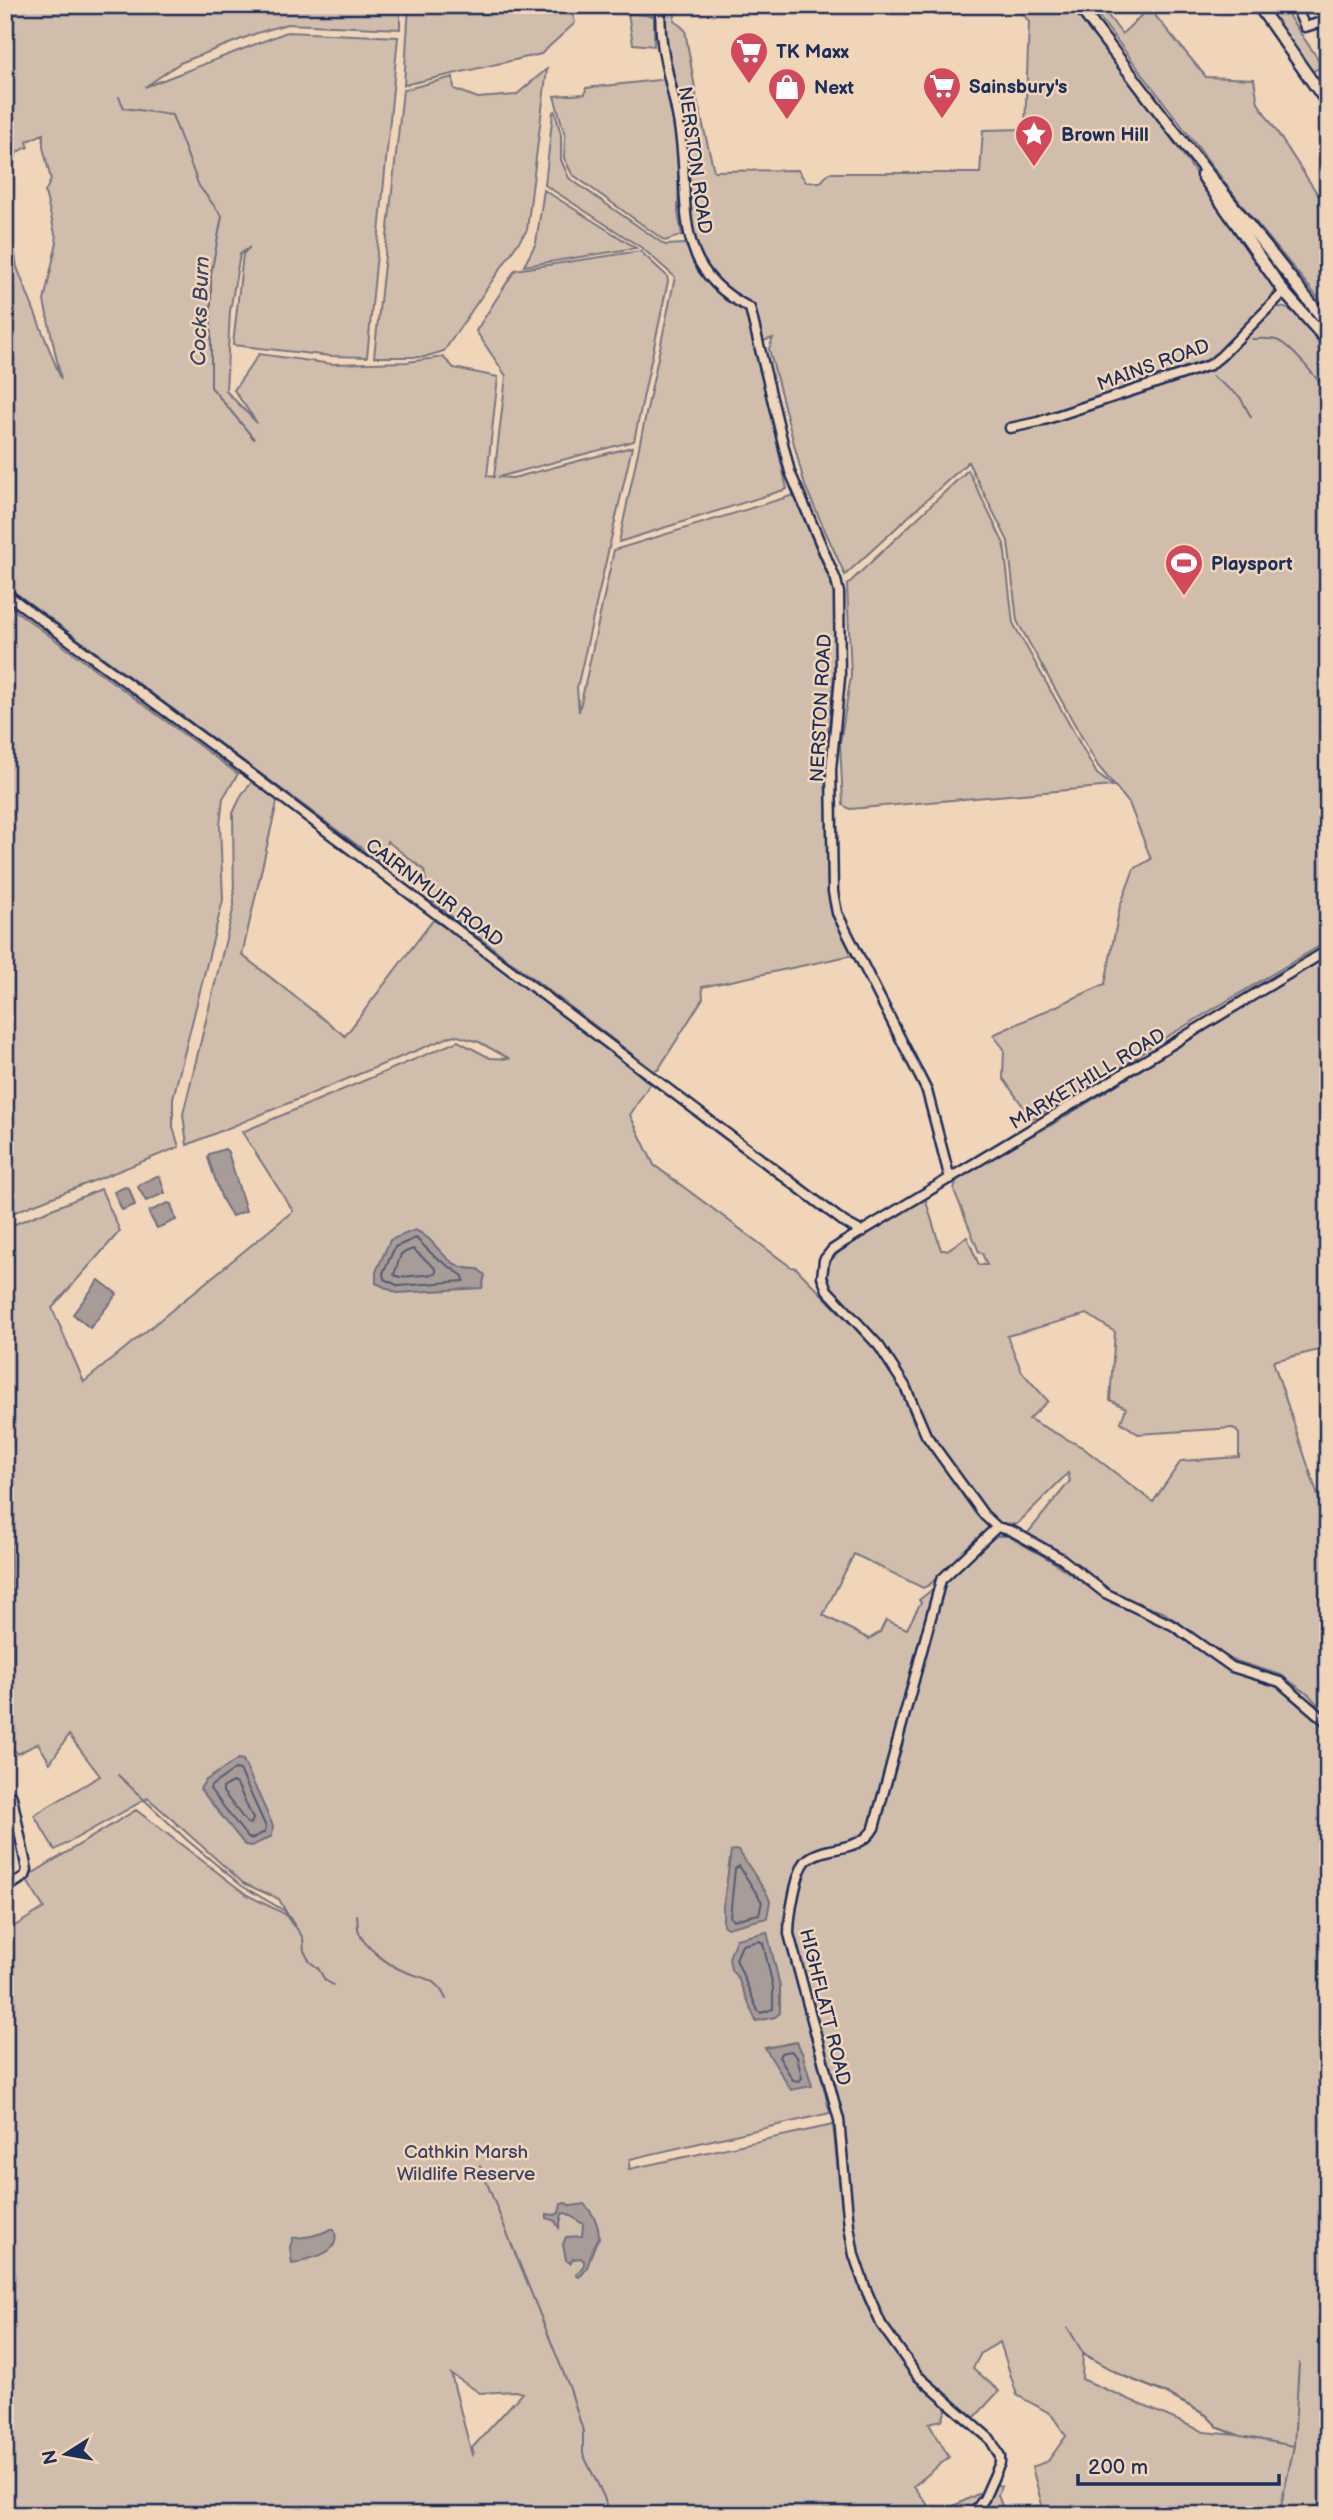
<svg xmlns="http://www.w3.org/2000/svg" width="1333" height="2520" font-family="'Balsamiq Sans',sans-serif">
<rect width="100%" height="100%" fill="#f1d5b8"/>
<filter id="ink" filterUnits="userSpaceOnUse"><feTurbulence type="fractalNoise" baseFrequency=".0143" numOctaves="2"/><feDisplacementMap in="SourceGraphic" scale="14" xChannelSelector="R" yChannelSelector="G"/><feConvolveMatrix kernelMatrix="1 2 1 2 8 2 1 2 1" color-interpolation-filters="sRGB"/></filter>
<g filter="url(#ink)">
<path fill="#d1bdab" stroke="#767684" stroke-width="2" fill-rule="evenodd" d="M 5,5 L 400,5 L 400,29 L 287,24 L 257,33 L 180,63 L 145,87 L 287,32 L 398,37 L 367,357 L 330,356 L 233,345 L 243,254 L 250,247 L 240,254 L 230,311 L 226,391 L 257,423 L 234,390 L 259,354 L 332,364 L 407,362 L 443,357 L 454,368 L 498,377 L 487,476 L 494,477 L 506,376 L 476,331 L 515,270 L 640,251 L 667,276 L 668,281 L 634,441 L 498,477 L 513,478 L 632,447 L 577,688 L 579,712 L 614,550 L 794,495 L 835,593 L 836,655 L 828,733 L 830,740 L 830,894 L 834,916 L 853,955 L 702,987 L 703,998 L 658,1070 L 653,1070 L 429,899 L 424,870 L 387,841 L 383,864 L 5,585 L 5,196 L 17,267 L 61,379 L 44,301 L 57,242 L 45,192 L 51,180 L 43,147 L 43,134 L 27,141 L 28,147 L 17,152 L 5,196 Z
M 409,5 L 571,5 L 575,23 L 541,54 L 404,85 Z
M 666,5 L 677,5 L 674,20 L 685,30 L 697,100 L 714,171 L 798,170 L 806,182 L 821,182 L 829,173 L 980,173 L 983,130 L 1025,129 L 1029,22 L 1017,5 L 1072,5 L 1176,145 L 1273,283 L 1275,289 L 1268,302 L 1273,308 C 1293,301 1314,333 1328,347 L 1328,941 L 1148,1048 L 1124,1066 L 1032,1119 L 1003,1078 L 1004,1049 L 993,1035 L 1105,984 L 1120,906 L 1134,869 L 1151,859 L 1129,803 L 1098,766 L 1017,621 L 1008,541 L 968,462 L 845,575 L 805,486 L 769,349 L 773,338 L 763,341 L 754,306 L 721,287 L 695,250 L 688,212 L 689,157 L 682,106 L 664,40 Z
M 1090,5 L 1100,5 L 1122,34 L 1149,8 L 1206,77 L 1254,79 L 1258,103 L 1328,210 L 1328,310 L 1245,209 Z
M 1273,5 L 1289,5 L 1286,7 L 1290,18 L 1323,66 L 1312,72 L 1267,8 Z
M 628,13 L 654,16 L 654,46 L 633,44 Z
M 547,69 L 527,230 L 444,351 L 424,357 L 374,357 L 403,90 L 453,77 L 454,89 L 478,98 L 516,95 Z
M 667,79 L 679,155 L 678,212 L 682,235 L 665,241 L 572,174 L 564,158 L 565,135 L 554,96 L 585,94 L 586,88 Z
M 555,111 L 561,135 L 561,160 L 569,178 L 665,245 L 685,244 L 704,276 L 725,300 L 748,313 L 787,489 L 619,542 L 675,277 L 642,248 L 545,185 L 553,112 Z
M 544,190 L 636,248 L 524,266 L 536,243 Z
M 968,470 L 1004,544 L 1013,623 L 1097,774 L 1113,786 L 850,809 L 843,805 L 840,743 L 851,676 L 847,585 Z
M 5,603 L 238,774 L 223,798 L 220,825 L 223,900 L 173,1098 L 173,1127 L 179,1147 L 5,1216 Z
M 253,781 L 278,798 L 242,955 L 345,1036 L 433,920 C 510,968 582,1024 650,1084 L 630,1115 L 654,1165 L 791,1267 L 796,1268 L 879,1353 L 896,1379 L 915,1425 L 975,1513 L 991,1529 L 929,1585 L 923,1588 L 854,1554 L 823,1615 L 869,1639 L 880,1632 L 886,1620 L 907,1629 L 921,1602 L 919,1600 L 933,1589 L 888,1759 L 873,1825 L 860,1838 L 800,1858 L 783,1922 L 830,2113 L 630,2159 L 629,2169 L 833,2125 C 840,2184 843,2268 874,2319 C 882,2332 894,2345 904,2357 L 879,2313 L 859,2263 L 851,2224 L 841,2119 L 793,1938 L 791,1923 L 807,1866 L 814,1861 L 869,1843 L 877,1833 L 944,1581 L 995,1536 L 1008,1536 L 1050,1560 L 1116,1605 L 1152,1617 L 1218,1661 L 1280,1685 L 1328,1728 L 1328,2515 L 977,2515 L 996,2484 L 1001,2486 L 998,2495 L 1005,2514 L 1042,2505 L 1032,2467 L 1048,2461 L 1066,2436 L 1051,2414 L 1017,2395 L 1000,2342 L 981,2353 L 973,2368 L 999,2391 L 975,2417 L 971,2418 L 912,2368 L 940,2403 L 947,2408 L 942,2420 L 929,2423 L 949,2457 L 914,2486 L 935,2515 L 984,2491 L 967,2515 L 5,2515 L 5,1932 L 44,1908 L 27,1881 L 30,1875 L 136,1810 L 247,1895 L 285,1914 L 294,1927 L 279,1899 L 243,1883 L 148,1798 L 55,1850 L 34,1815 L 100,1776 L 69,1735 L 50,1763 L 38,1743 L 18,1754 L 5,1741 L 5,1701 L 12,1682 L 12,1621 L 5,1228 L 101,1189 L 120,1231 L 52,1308 L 84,1382 L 293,1211 L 242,1132 L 458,1041 L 490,1058 L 510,1059 L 479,1042 L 454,1035 L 187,1145 L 183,1114 L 234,906 L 233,813 L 242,794 ZM 1083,2354 L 1121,2375 L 1165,2393 L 1206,2415 L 1219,2428 L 1237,2435 L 1204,2432 L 1082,2379 ZM 451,2374 L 480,2393 L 515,2391 L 522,2393 L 472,2448 L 474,2453 L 472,2455 Z
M 1328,954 L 1328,1348 L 1273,1361 L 1328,1526 L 1328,1716 L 1309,1695 L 1281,1675 L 1227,1658 L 1163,1612 L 1125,1600 L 1106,1590 L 1081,1566 L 1027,1534 L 1070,1481 L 1068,1473 L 1017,1524 L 1004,1525 L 990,1518 C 971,1493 948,1468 932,1441 C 916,1412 908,1380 888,1354 C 873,1332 833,1302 826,1279 C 823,1267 831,1260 839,1252 L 925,1198 L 941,1250 L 947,1250 L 967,1237 L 979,1265 L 987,1265 L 982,1253 L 979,1252 L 954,1190 L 958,1175 L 1050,1126 ZM 1087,1314 L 1115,1332 L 1110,1400 L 1126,1408 L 1121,1422 L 1138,1434 L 1234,1428 L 1239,1434 L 1239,1457 L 1181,1461 L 1153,1502 L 1082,1447 L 1029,1419 L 1048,1401 L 1022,1372 L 1007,1336 Z"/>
<path fill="#a89c99" stroke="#707081" stroke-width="2" d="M 225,1149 L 228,1152 L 246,1211 L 232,1216 L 222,1199 L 208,1158 L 209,1154 Z
M 157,1176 L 160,1177 L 165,1193 L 146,1201 L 138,1187 L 140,1184 Z
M 125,1187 L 129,1188 L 135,1205 L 122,1210 L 114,1192 Z
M 168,1203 L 171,1204 L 176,1220 L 157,1228 L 149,1214 L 150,1211 Z
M 415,1230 C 440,1240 442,1270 478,1269 L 485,1275 L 482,1288 L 397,1293 L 376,1283 L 376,1272 L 390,1240 Z
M 99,1280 L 117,1294 L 90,1328 L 73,1314 Z
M 238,1759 L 243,1760 L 273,1826 L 272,1836 L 252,1846 L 245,1845 L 200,1789 L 205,1781 Z
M 735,1850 L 739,1851 L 767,1894 L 770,1901 L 767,1918 L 727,1928 L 723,1925 L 723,1907 L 731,1851 Z
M 767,1932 L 780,1986 L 780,2013 L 775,2017 L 756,2021 L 738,1978 L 731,1970 L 729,1958 L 736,1939 Z
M 797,2042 L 803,2055 L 812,2086 L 791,2090 L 765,2048 Z
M 565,2203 L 572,2206 L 584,2204 C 593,2213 599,2225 599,2238 C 590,2249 591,2269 579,2277 L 576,2275 L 584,2265 L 584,2261 L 581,2258 L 573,2259 L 570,2263 L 566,2260 L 563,2244 L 566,2237 L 582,2236 L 583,2224 L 566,2213 L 562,2214 L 559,2228 L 555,2221 L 547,2218 L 547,2214 L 555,2215 L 559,2213 L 561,2204 Z
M 331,2229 L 334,2229 C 341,2249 324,2255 308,2259 C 302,2261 299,2264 292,2264 L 290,2247 L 293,2238 C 307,2237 318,2236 331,2229 Z"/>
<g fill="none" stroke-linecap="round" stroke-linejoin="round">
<path stroke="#535b76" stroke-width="2" d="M 416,1238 L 434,1256 L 463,1276 L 464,1281 L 399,1286 L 384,1279 L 383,1273 L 395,1247 Z
M 413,1249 L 436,1269 L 436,1274 L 400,1277 L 394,1275 L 401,1254 Z
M 235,1769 L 240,1770 L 266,1827 L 265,1832 L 251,1839 L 247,1837 L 210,1789 L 211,1786 Z
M 232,1782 L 237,1784 L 253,1819 L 251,1824 L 247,1823 L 223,1792 L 223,1788 Z
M 739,1866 L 762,1902 L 759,1914 L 733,1920 L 730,1917 L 735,1869 Z
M 759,1941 L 763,1943 L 773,1987 L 773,2009 L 761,2013 L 758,2011 L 736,1959 L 742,1945 Z
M 791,2051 L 797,2057 L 802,2078 L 799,2081 L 793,2080 L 779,2057 L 781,2053 Z"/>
<path stroke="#707081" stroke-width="2" d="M 119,97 L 124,108 L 172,115 L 199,186 L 222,216 L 211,274 L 211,387 L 254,439
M 1252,339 C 1259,339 1269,338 1276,340 C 1289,343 1319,381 1328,393
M 1212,376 L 1240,397 L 1251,417
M 118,1775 L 187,1840 L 242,1886 L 285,1911 L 303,1938 L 304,1951 L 310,1962 L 318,1968 L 325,1980 L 333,1985
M 357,1915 C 358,1920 357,1928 359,1932 C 364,1947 388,1964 401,1970 C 422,1979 436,1976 446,1999
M 480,2166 L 570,2389 L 583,2431 L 583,2454 L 604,2497 L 609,2515
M 1068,2328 L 1083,2353 L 1121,2375 L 1166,2393 L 1206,2415 L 1219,2428 L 1241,2436 L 1294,2446 L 1279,2515
M 1294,2445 L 1299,2363"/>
<defs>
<path id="minor" d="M 661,5 C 657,49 673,84 679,126 C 692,201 667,266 750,308 L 790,472 L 836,580 L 839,593 L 840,678 L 831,769 L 833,892 L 837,913 L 927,1091 L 950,1179
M 1295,5 L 1305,27 L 1328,20
M 1010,428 L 1038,422 L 1210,365 L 1221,356 L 1284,292
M 5,593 L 251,774 L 844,1222 L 862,1232
M 1328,950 L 844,1242 L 832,1250 L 824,1260 L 822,1277 L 827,1290 L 879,1346 L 905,1386 L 926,1435 L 984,1515 L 997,1527 L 1012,1531 L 1062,1559 L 1105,1593 L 1174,1626 L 1232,1667 L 1280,1682 L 1328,1723
M 5,1889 L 25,1876 L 27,1870 L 12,1797
M 972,2515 L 984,2499 L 1000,2463 L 1000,2456 L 990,2439 L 918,2376 L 881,2324 L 865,2287 L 854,2255 L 849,2226 L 839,2120 L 789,1934 C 789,1918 796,1870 807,1860 C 825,1844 859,1854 874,1828 L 941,1580 L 997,1527"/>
<path id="tertiary" d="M 1078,5 L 1174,131 L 1328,325
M 1258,5 L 1328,104
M 1202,175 L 1284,292 L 1328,342"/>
</defs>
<use href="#minor" stroke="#1b2f5e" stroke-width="13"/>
<use href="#tertiary" stroke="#1b2f5e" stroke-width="15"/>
<use href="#minor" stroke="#f1d5b8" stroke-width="8"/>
<use href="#tertiary" stroke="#f1d5b8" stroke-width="10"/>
</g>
</g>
<defs>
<symbol id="supermarket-pin" viewBox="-11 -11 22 30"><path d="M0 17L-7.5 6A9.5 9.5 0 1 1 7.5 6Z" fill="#d1495b" stroke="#f1d5b8"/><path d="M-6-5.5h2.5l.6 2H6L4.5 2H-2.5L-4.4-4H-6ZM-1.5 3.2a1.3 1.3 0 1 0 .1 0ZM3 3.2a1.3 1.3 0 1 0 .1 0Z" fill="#fff"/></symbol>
<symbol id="shop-pin" viewBox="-11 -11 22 30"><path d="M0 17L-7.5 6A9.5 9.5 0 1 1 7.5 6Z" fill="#d1495b" stroke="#f1d5b8"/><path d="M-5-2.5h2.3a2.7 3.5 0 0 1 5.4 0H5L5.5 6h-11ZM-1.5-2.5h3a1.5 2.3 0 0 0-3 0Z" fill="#fff"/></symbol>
<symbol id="sight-pin" viewBox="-11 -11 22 30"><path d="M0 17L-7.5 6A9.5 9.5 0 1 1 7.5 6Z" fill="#d1495b" stroke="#f1d5b8"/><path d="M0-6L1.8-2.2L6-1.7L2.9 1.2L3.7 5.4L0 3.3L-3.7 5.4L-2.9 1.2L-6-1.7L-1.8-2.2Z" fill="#fff"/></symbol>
<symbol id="stadium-pin" viewBox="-11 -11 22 30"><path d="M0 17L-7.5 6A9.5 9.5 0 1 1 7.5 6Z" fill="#d1495b" stroke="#f1d5b8"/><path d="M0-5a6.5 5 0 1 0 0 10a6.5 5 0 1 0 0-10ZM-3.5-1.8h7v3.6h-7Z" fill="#fff"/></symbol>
</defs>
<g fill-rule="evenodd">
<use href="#supermarket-pin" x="727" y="29" width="44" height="60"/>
<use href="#supermarket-pin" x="920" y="64" width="44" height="60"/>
<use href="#shop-pin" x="765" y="65" width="44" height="60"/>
<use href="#sight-pin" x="1012" y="112" width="44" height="60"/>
<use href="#stadium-pin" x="1162" y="541" width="44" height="60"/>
</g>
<g text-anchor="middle" stroke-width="5" stroke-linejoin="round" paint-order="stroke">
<g font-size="19" font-weight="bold" fill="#1b2f5e" stroke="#f1d5b8" text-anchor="start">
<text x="776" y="58">TK Maxx</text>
<text x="969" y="93">Sainsbury's</text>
<text x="814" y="94">Next</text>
<text x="1061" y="141">Brown Hill</text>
<text x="1211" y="570">Playsport</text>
</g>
<g font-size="19" fill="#1b2f5e" stroke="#f1d5b8">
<text transform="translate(696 160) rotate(82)" y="7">NERSTON ROAD</text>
<text transform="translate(1153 364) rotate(-20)" y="7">MAINS ROAD</text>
<text transform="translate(820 708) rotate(-87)" y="7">NERSTON ROAD</text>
<text transform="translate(435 892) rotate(37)" y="7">CAIRNMUIR ROAD</text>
<text transform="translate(1087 1078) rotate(-31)" y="7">MARKETHILL ROAD</text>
<text transform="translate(826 2007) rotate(76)" y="7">HIGHFLATT ROAD</text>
</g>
<g font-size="19" fill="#36446a" stroke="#f1d5b8">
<text x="466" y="2158">Cathkin Marsh<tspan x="466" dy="22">Wildlife Reserve</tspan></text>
</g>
<g font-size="21" font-style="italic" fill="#37456a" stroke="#f1d5b8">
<text transform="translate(200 311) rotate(-88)" y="7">Cocks Burn</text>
</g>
</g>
<rect width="1333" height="2520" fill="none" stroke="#f1d5b8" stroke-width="28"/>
<rect x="14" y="14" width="1305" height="2492" fill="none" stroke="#1b2f5e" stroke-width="2.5" filter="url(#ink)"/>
<g transform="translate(66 2454) rotate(259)" stroke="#f1d5b8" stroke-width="5" paint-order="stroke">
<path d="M0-5L12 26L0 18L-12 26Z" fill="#1b2f5e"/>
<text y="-10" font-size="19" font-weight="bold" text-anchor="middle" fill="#1b2f5e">N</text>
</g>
<path d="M1078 2474v10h201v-10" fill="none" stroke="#1b2f5e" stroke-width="3.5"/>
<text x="1088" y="2474" font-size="21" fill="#1b2f5e" stroke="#f1d5b8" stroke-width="5" paint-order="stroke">200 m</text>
</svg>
